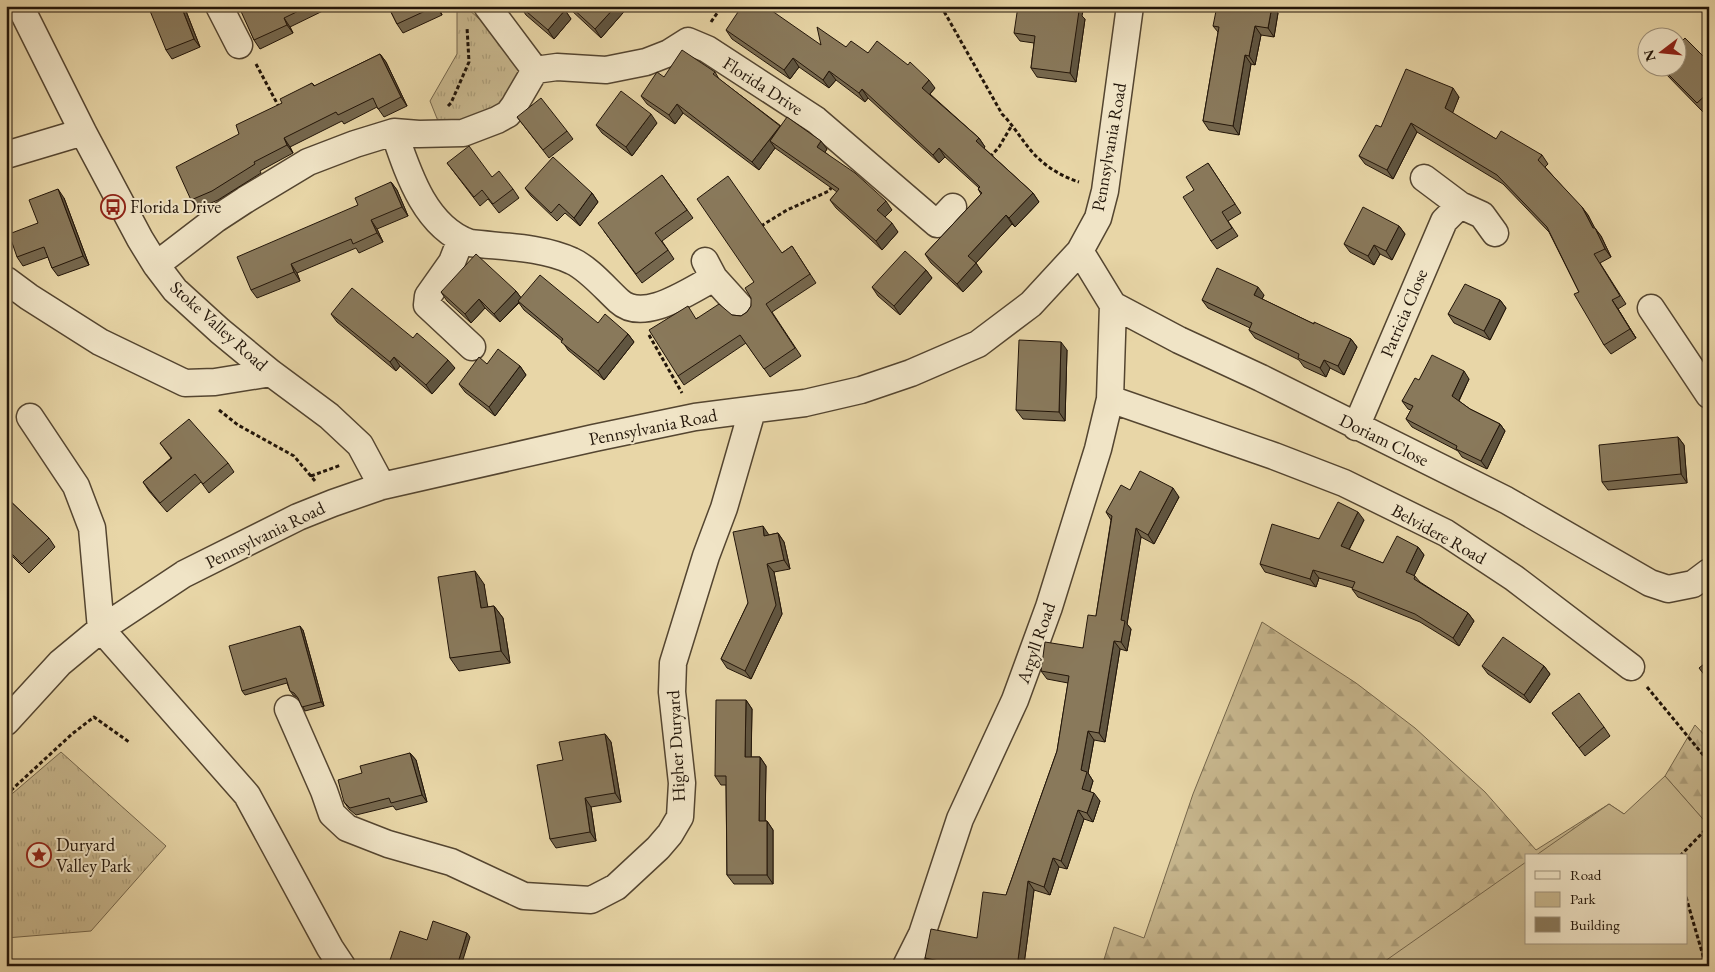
<svg xmlns="http://www.w3.org/2000/svg" width="1715" height="972" font-family="'EB Garamond',serif">
<defs>
<pattern id="grass-tufts" width="24" height="20" patternUnits="userSpaceOnUse" patternTransform="scale(1.25)"><rect width="24" height="20" fill="#c6b58c"/><path d="M3 7l-1-3M5 7V3M7 7l1-3M15 17l-1-3M17 17v-4M19 17l1-3" fill="none" stroke="#aa9b77"/></pattern>
<pattern id="forest-firs" width="22" height="20" patternUnits="userSpaceOnUse" patternTransform="scale(1.25)"><rect width="22" height="20" fill="#c6b58c"/><path d="M5 1l3.5 6h-7zM16 11l3.5 6h-7z" fill="#aa9b77"/></pattern>
</defs>
<rect width="100%" height="100%" fill="#e8d6a7"/>
<filter id="stains"><feTurbulence type="fractalNoise" baseFrequency=".004" numOctaves="4"/><feColorMatrix values="0 0 0 0 .2 0 0 0 0 .09 0 0 0 0 .02 0 0 0 .5 -.17"/></filter>
<radialGradient id="worn" r=".72"><stop offset=".6" stop-color="#630" stop-opacity="0"/><stop offset="1" stop-color="#630" stop-opacity=".3"/></radialGradient>
<path fill="url(#grass-tufts)" stroke="#74654a" d="M 457,6 L 465,6 L 518,55 L 520,71 L 512,89 L 496,109 L 475,121 L 440,126 L 430,101 L 457,54 Z
M 61,752 L 166,846 L 91,931 L 6,938 L 6,799 Z"/>
<path fill="url(#forest-firs)" stroke="#74654a" d="M 1262,622 L 1356,683 L 1415,728 L 1485,792 L 1536,850 L 1609,804 L 1636,822 L 1632,856 L 1526,856 L 1526,943 L 1618,966 L 1102,966 L 1114,927 L 1144,938 L 1193,794 Z
M 1695,725 L 1709,740 L 1709,826 L 1665,776 Z"/>
<path fill="#c6b58c" stroke="#74654a" d="M 1665,776 L 1709,826 L 1709,966 L 1378,966 L 1526,862 L 1526,943 L 1686,943 L 1686,856 L 1535,856 L 1609,804 L 1624,814 Z"/>
<g fill="none" stroke-linecap="round" stroke-linejoin="round">
<defs>
<path id="minor" d="M 20,6 L 83,132 L 140,239 L 156,265 L 175,290 L 220,331 L 271,373 L 329,416 L 360,445 L 382,486
M 219,6 L 239,45
M 487,6 L 535,70
M 535,70 L 557,67 L 606,70 L 646,62 L 669,53 L 688,41 L 707,49 L 816,120 L 937,224 L 953,207
M 394,132 C 408,173 425,227 470,243 C 504,247 542,247 572,261 C 588,268 606,289 619,301 C 644,324 690,290 714,278 L 705,261
M 6,155 L 83,132
M 1424,178 L 1460,205 L 1482,215 L 1495,233
M 461,239 L 452,262 L 428,296 L 427,305 L 472,347
M 1080,251 L 1113,305 L 1179,340 L 1261,378 L 1506,500 L 1650,583 L 1668,589 L 1693,584 L 1709,572
M 156,265 L 216,219 L 245,200 L 308,162 L 355,144 L 394,132 L 419,134 L 463,133 L 497,120 L 508,114 L 514,106 L 535,70
M 714,278 L 743,310
M 6,280 L 29,297 L 100,342 L 185,383 L 215,382 L 271,373
M 1651,308 L 1709,395
M 1110,399 L 1274,456 L 1344,483 L 1446,533 L 1514,578 L 1631,667
M 30,417 L 76,486 L 92,528 L 101,629 L 247,795 L 330,948 L 342,966
M 1356,427 L 1444,221 L 1460,205
M 288,709 L 324,791 L 332,814 L 347,828 L 388,844 L 451,862 L 524,896 L 591,900 L 616,887 L 658,848 L 670,834 L 680,817 L 682,783 L 672,692 L 673,663 L 706,556 L 724,508 L 752,411
M 6,722 L 60,663 L 101,629 L 184,574 L 298,517 L 333,503 L 382,486 L 594,438 L 695,417 L 805,403 L 861,390 L 911,373 L 978,344 L 1031,304 L 1080,251 L 1098,218 L 1105,191 L 1130,6
M 906,966 L 922,934 L 960,819 L 1015,700 L 1049,607 L 1098,449 L 1110,399 L 1113,305"/>
</defs>
<use href="#minor" stroke="#544530" stroke-width="29"/>
<path stroke="#221509" stroke-width="3" stroke-dasharray="4 2.5" stroke-linecap="butt" d="M 941,6 L 1002,114 C 1014,126 1022,141 1034,154 C 1046,167 1063,177 1079,182
M 711,22 L 722,6
M 256,64 L 279,107
M 448,106 L 451,103 L 469,62 L 467,27
M 990,157 L 999,147 L 1012,125
M 761,226 L 787,210 L 829,191 L 833,185
M 649,335 L 682,393
M 219,410 L 238,425 L 294,456 L 315,481
M 311,476 L 341,465
M 1647,687 L 1709,762
M 6,795 L 72,734 L 94,717 L 129,742
M 1680,856 L 1709,826
M 1686,897 L 1706,966"/>
<use href="#minor" stroke="#f0e4c6" stroke-width="26"/>
</g>
<path fill="#76684e" stroke="#221509" d="M 184,6 L 200,47 L 172,59 L 166,50 Z
M 240,6 L 333,6 L 290,27 L 293,33 L 260,49 L 254,40 Z
M 388,6 L 438,6 L 442,15 L 403,33 L 397,24 Z
M 520,6 L 565,10 L 571,19 L 554,39 L 526,15 Z
M 568,6 L 629,6 L 601,38 L 571,10 Z
M 1278,13 L 1274,37 L 1261,35 L 1255,65 L 1251,64 L 1239,135 L 1209,130 L 1203,121 L 1218,32 L 1213,26 Z
M 1082,16 L 1085,19 L 1076,82 L 1037,77 L 1031,68 L 1034,43 L 1020,41 L 1014,33 Z
M 726,30 L 821,45 L 846,47 L 868,53 L 935,88 L 930,94 L 979,138 L 985,147 L 984,148 L 1033,193 L 1039,202 L 1015,227 L 1012,224 L 976,263 L 982,272 L 963,292 L 931,263 L 925,254 L 981,194 L 978,189 L 979,188 L 945,157 L 939,163 L 868,98 L 865,102 L 836,80 L 829,88 L 799,67 L 790,79 L 732,39 Z
M 380,54 L 386,62 L 407,106 L 384,117 L 377,107 L 344,124 L 342,121 L 290,147 L 293,153 L 260,171 L 261,173 L 218,200 L 197,209 L 191,200 L 282,103 L 312,83 L 315,86 Z
M 1709,62 L 1709,107 L 1703,112 L 1664,72 L 1661,68 L 1678,68 Z
M 715,72 L 719,79 L 781,126 L 827,149 L 825,152 L 892,210 L 885,217 L 898,232 L 882,250 L 836,208 L 830,200 L 837,192 L 775,148 L 759,170 L 683,113 L 675,124 L 647,104 L 641,96 L 664,77 Z
M 1459,97 L 1452,113 L 1496,139 L 1542,155 L 1548,164 L 1545,167 L 1588,215 L 1594,228 L 1601,236 L 1611,257 L 1600,263 L 1626,304 L 1618,309 L 1636,338 L 1611,354 L 1604,345 L 1579,292 L 1549,232 L 1503,184 L 1417,132 L 1393,179 L 1365,164 L 1359,156 L 1381,127 Z
M 517,117 L 567,131 L 573,139 L 549,158 Z
M 657,123 L 632,156 L 602,133 L 596,125 Z
M 447,163 L 492,177 L 513,189 L 519,198 L 499,213 L 488,199 L 480,206 Z
M 1208,163 L 1241,213 L 1228,221 L 1238,236 L 1217,249 L 1211,241 L 1194,190 Z
M 662,175 L 693,218 L 662,241 L 674,259 L 642,283 L 604,231 Z
M 391,182 L 397,190 L 408,216 L 377,229 L 383,242 L 359,253 L 356,248 L 297,273 L 300,281 L 257,298 L 251,290 L 358,205 Z
M 525,188 L 592,193 L 598,202 L 580,226 L 565,213 L 557,221 L 531,196 Z
M 64,198 L 89,265 L 58,276 L 52,268 L 48,257 L 23,266 L 17,257 L 38,223 Z
M 1399,226 L 1405,234 L 1392,260 L 1380,254 L 1374,265 L 1350,252 L 1344,244 Z
M 792,246 L 816,283 L 772,312 L 801,356 L 770,377 L 746,343 L 684,385 L 678,376 L 697,318 L 732,315 L 741,316 L 747,312 L 751,306 L 754,282 L 782,253 Z
M 926,270 L 932,278 L 900,315 L 878,296 L 872,287 Z
M 516,291 L 521,298 L 628,334 L 634,342 L 604,380 L 568,350 L 562,341 L 524,310 L 519,303 L 500,322 L 485,308 L 471,323 L 447,301 L 441,292 Z
M 1264,295 L 1262,299 L 1314,324 L 1351,339 L 1357,347 L 1344,375 L 1330,368 L 1326,377 L 1304,367 L 1299,360 L 1255,338 L 1249,330 L 1250,328 L 1208,308 L 1202,300 Z
M 1500,300 L 1506,308 L 1490,340 L 1454,323 L 1448,314 Z
M 331,314 L 413,338 L 455,368 L 432,394 L 400,366 L 396,371 L 337,322 Z
M 1067,350 L 1065,421 L 1023,419 L 1016,410 Z
M 487,364 L 520,366 L 526,375 L 495,416 L 465,392 L 459,384 Z
M 1469,379 L 1459,401 L 1470,409 L 1500,424 L 1505,431 L 1487,469 L 1462,457 L 1458,451 L 1412,427 L 1406,419 L 1411,410 L 1408,409 L 1402,401 L 1419,380 Z
M 1678,437 L 1684,445 L 1687,483 L 1608,490 L 1602,482 Z
M 160,443 L 228,463 L 234,472 L 209,493 L 201,482 L 167,512 L 149,491 L 143,482 L 171,458 Z
M 6,497 L 49,538 L 55,547 L 29,573 L 6,550 Z
M 1179,497 L 1154,544 L 1141,537 L 1127,624 L 1131,629 L 1127,651 L 1120,649 L 1105,742 L 1094,740 L 1088,773 L 1093,781 L 1090,791 L 1100,801 L 1093,822 L 1084,819 L 1067,869 L 1059,867 L 1050,895 L 1034,890 L 1024,964 L 1025,966 L 931,966 L 925,958 L 977,938 L 1006,895 L 1057,751 L 1068,683 L 1047,679 L 1041,671 L 1083,648 L 1096,616 L 1111,520 L 1106,512 Z
M 1364,520 L 1349,550 L 1383,563 L 1418,547 L 1424,555 L 1414,575 L 1420,582 L 1468,613 L 1474,621 L 1459,646 L 1420,622 L 1358,597 L 1352,589 L 1353,588 L 1319,578 L 1316,587 L 1265,572 L 1260,564 L 1319,539 Z
M 778,533 L 784,542 L 790,569 L 774,572 L 782,614 L 751,679 L 727,668 L 721,659 L 748,603 L 769,535 Z
M 484,584 L 487,607 L 494,606 L 503,618 L 510,663 L 459,671 L 450,658 Z
M 303,630 L 324,706 L 305,711 L 299,699 L 297,697 L 293,695 L 290,691 L 287,683 L 245,695 L 242,691 Z
M 1482,666 L 1544,666 L 1550,674 L 1530,703 L 1488,674 Z
M 746,700 L 752,709 L 751,757 L 760,757 L 766,766 L 765,821 L 767,821 L 773,830 L 773,884 L 734,884 L 727,875 L 726,785 L 721,785 L 715,776 Z
M 1552,713 L 1604,727 L 1610,736 L 1585,756 Z
M 605,734 L 611,742 L 621,802 L 591,807 L 596,841 L 556,848 L 550,839 L 563,760 Z
M 410,753 L 416,760 L 427,802 L 396,810 L 393,806 L 356,815 L 349,809 L 344,802 L 362,773 Z"/>
<path fill="#605540" stroke="#221509" d="M 181,6 L 184,6 L 200,47 L 194,39 Z
M 436,6 L 438,6 L 442,15 Z
M 616,6 L 629,6 L 601,38 L 595,29 Z
M 641,6 L 648,6 L 644,11 Z
M 1077,6 L 1084,6 L 1082,16 L 1085,19 L 1076,82 L 1070,73 Z
M 1272,6 L 1274,6 L 1278,13 L 1274,37 L 1268,28 Z
M 565,10 L 571,19 L 554,39 L 548,30 Z
M 284,18 L 290,27 L 293,33 L 287,25 Z
M 1255,26 L 1261,35 L 1255,65 L 1249,56 Z
M 380,54 L 386,62 L 407,106 L 401,97 Z
M 1245,55 L 1251,64 L 1239,135 L 1233,126 Z
M 793,58 L 799,67 L 790,79 L 784,70 Z
M 829,71 L 836,80 L 829,88 L 823,80 Z
M 929,80 L 935,88 L 928,96 L 922,88 Z
M 1453,88 L 1459,97 L 1451,117 L 1445,108 Z
M 862,89 L 868,98 L 865,102 L 859,93 Z
M 677,104 L 683,113 L 675,124 L 669,115 Z
M 651,114 L 657,123 L 632,156 L 626,147 Z
M 1411,123 L 1417,132 L 1393,179 L 1387,170 Z
M 780,126 L 770,141 L 775,148 L 759,170 L 752,162 Z
M 284,138 L 290,147 L 293,153 L 287,145 Z
M 979,138 L 985,147 L 982,150 L 976,141 Z
M 821,141 L 827,149 L 823,155 L 817,147 Z
M 939,148 L 945,157 L 939,163 L 933,155 Z
M 391,182 L 397,190 L 408,216 L 402,207 Z
M 58,189 L 64,198 L 89,265 L 83,256 Z
M 592,193 L 598,202 L 580,226 L 574,218 Z
M 1033,193 L 1039,202 L 1015,227 L 1009,218 Z
M 886,201 L 892,210 L 883,219 L 877,210 Z
M 1582,207 L 1588,215 L 1598,234 L 1595,228 L 1601,236 L 1611,257 L 1605,249 L 1593,228 Z
M 1006,215 L 1012,224 L 974,265 L 968,256 Z
M 371,220 L 377,229 L 383,242 L 377,233 Z
M 892,223 L 898,232 L 882,250 L 876,241 Z
M 1399,226 L 1405,234 L 1392,260 L 1386,251 Z
M 1374,245 L 1380,254 L 1374,265 L 1368,256 Z
M 976,263 L 982,272 L 963,292 L 957,284 Z
M 291,264 L 297,273 L 300,281 L 294,272 Z
M 926,270 L 932,278 L 900,315 L 894,306 Z
M 1258,287 L 1264,295 L 1260,303 L 1254,295 Z
M 516,291 L 522,299 L 500,322 L 494,314 Z
M 479,299 L 485,308 L 471,323 L 465,314 Z
M 1500,300 L 1506,308 L 1490,340 L 1484,331 Z
M 1612,300 L 1618,309 L 1636,338 L 1630,329 Z
M 628,334 L 634,342 L 604,380 L 598,371 Z
M 1351,339 L 1357,347 L 1344,375 L 1338,366 Z
M 1061,342 L 1067,350 L 1065,421 L 1059,412 Z
M 394,357 L 400,366 L 396,371 L 390,362 Z
M 448,360 L 455,368 L 432,394 L 426,385 Z
M 1324,360 L 1330,368 L 1326,377 L 1320,368 Z
M 520,366 L 526,375 L 495,416 L 489,407 Z
M 1464,371 L 1469,379 L 1457,404 L 1452,396 Z
M 1500,424 L 1505,431 L 1487,469 L 1481,461 Z
M 1678,437 L 1684,445 L 1687,483 L 1681,474 Z
M 1173,488 L 1179,497 L 1154,544 L 1148,535 Z
M 1358,512 L 1364,520 L 1346,555 L 1341,546 Z
M 763,526 L 769,535 L 770,545 L 764,536 Z
M 1136,528 L 1141,537 L 1127,624 L 1131,629 L 1127,651 L 1121,642 L 1121,620 Z
M 778,533 L 784,542 L 790,569 L 784,560 Z
M 1418,547 L 1424,555 L 1412,580 L 1406,572 Z
M 767,564 L 774,572 L 782,614 L 751,679 L 745,671 Z
M 1313,570 L 1319,578 L 1316,587 L 1310,579 Z
M 475,571 L 484,584 L 490,620 L 481,608 Z
M 494,606 L 503,618 L 510,663 L 501,651 Z
M 1468,613 L 1474,621 L 1459,646 L 1453,638 Z
M 300,626 L 303,630 L 324,706 L 321,702 Z
M 1114,641 L 1120,649 L 1105,742 L 1099,733 Z
M 1544,666 L 1550,674 L 1530,703 L 1524,695 Z
M 746,700 L 752,709 L 751,766 L 745,757 Z
M 1088,731 L 1094,740 L 1088,773 L 1093,781 L 1088,797 L 1082,789 L 1081,770 Z
M 605,734 L 611,742 L 621,802 L 615,793 Z
M 410,753 L 416,760 L 427,802 L 422,795 Z
M 760,757 L 766,766 L 765,830 L 759,821 Z
M 1094,793 L 1100,801 L 1093,822 L 1087,813 Z
M 585,798 L 591,807 L 596,841 L 590,832 Z
M 1078,810 L 1084,819 L 1067,869 L 1061,861 Z
M 767,821 L 773,830 L 773,884 L 767,875 Z
M 1053,858 L 1059,867 L 1050,895 L 1044,887 Z
M 1028,881 L 1034,890 L 1024,964 L 1025,966 L 1021,966 L 1018,960 Z
M 467,933 L 470,937 L 461,966 L 457,966 Z"/>
<path fill="#89795b" stroke="#221509" d="M 148,6 L 181,6 L 194,39 L 166,50 Z
M 240,6 L 309,6 L 284,18 L 287,25 L 254,40 L 239,7 Z
M 388,6 L 436,6 L 397,24 Z
M 520,6 L 560,6 L 565,10 L 548,30 Z
M 570,6 L 616,6 L 595,29 Z
M 742,6 L 765,6 L 821,45 L 817,27 L 846,47 L 851,41 L 868,53 L 877,41 L 908,65 L 910,62 L 929,80 L 922,88 L 979,138 L 976,141 L 1033,193 L 1009,218 L 1006,215 L 968,256 L 976,263 L 957,284 L 925,254 L 982,193 L 978,189 L 980,187 L 939,148 L 933,155 L 862,89 L 859,93 L 829,71 L 823,80 L 793,58 L 784,70 L 726,30 Z
M 1018,6 L 1077,6 L 1076,10 L 1079,11 L 1070,73 L 1031,68 L 1035,36 L 1014,33 Z
M 1217,6 L 1272,6 L 1268,28 L 1255,26 L 1249,56 L 1245,55 L 1233,126 L 1203,121 L 1219,27 L 1213,26 Z
M 1685,38 L 1709,62 L 1709,92 L 1697,103 L 1662,68 L 1678,68 L 1678,45 Z
M 682,50 L 715,72 L 713,74 L 780,126 L 752,162 L 677,104 L 669,115 L 641,96 L 657,72 L 664,77 Z
M 380,54 L 401,97 L 378,109 L 373,98 L 338,115 L 336,112 L 284,138 L 287,145 L 254,162 L 255,164 L 212,191 L 191,200 L 176,167 L 239,134 L 236,125 L 282,103 L 280,99 L 312,83 L 314,86 Z
M 1406,69 L 1453,88 L 1445,108 L 1496,139 L 1501,131 L 1542,155 L 1538,160 L 1582,207 L 1593,228 L 1595,228 L 1605,249 L 1594,254 L 1620,296 L 1612,300 L 1630,329 L 1604,345 L 1574,294 L 1579,292 L 1547,227 L 1497,175 L 1411,123 L 1387,170 L 1359,156 L 1376,125 L 1381,127 Z
M 621,91 L 651,114 L 626,147 L 596,125 Z
M 541,98 L 567,131 L 543,150 L 517,117 Z
M 787,117 L 821,141 L 817,147 L 855,173 L 886,201 L 877,210 L 892,223 L 876,241 L 830,200 L 839,189 L 770,141 Z
M 469,146 L 492,177 L 499,171 L 513,189 L 493,204 L 482,190 L 474,197 L 447,163 Z
M 553,157 L 592,193 L 574,218 L 559,204 L 551,213 L 525,188 Z
M 1208,163 L 1235,204 L 1222,212 L 1232,228 L 1211,241 L 1183,197 L 1194,190 L 1186,177 Z
M 662,175 L 687,210 L 655,233 L 668,250 L 636,274 L 598,223 Z
M 728,176 L 782,253 L 792,246 L 810,274 L 766,304 L 795,348 L 764,369 L 740,335 L 678,376 L 649,330 L 688,306 L 696,319 L 719,304 L 732,315 L 741,316 L 747,312 L 751,306 L 751,298 L 745,288 L 754,282 L 697,199 Z
M 391,182 L 402,207 L 371,220 L 377,233 L 353,244 L 351,239 L 291,264 L 294,272 L 251,290 L 237,257 L 358,205 L 355,198 Z
M 58,189 L 83,256 L 52,268 L 44,247 L 17,257 L 9,234 L 38,223 L 29,200 Z
M 1363,207 L 1399,226 L 1386,251 L 1374,245 L 1368,256 L 1344,244 Z
M 905,251 L 926,270 L 894,306 L 872,287 Z
M 476,254 L 516,291 L 494,314 L 479,299 L 465,314 L 441,292 Z
M 1217,268 L 1258,287 L 1254,295 L 1314,324 L 1314,322 L 1351,339 L 1338,366 L 1324,360 L 1320,368 L 1298,358 L 1299,354 L 1249,330 L 1252,323 L 1202,300 Z
M 540,275 L 598,323 L 605,314 L 628,334 L 598,371 L 561,342 L 563,339 L 518,301 Z
M 1465,284 L 1500,300 L 1484,331 L 1448,314 Z
M 352,288 L 413,338 L 417,333 L 448,360 L 426,385 L 394,357 L 390,362 L 331,314 Z
M 1019,340 L 1061,342 L 1059,412 L 1016,410 Z
M 498,349 L 520,366 L 489,407 L 459,384 L 479,357 L 487,364 Z
M 1432,355 L 1464,371 L 1452,396 L 1470,409 L 1500,424 L 1481,461 L 1456,449 L 1457,446 L 1406,419 L 1413,406 L 1402,401 L 1415,378 L 1419,380 Z
M 189,419 L 228,463 L 203,484 L 195,474 L 160,503 L 143,482 L 172,458 L 160,443 Z
M 1678,437 L 1681,474 L 1602,482 L 1599,445 Z
M 1140,471 L 1173,488 L 1148,535 L 1136,528 L 1121,620 L 1125,621 L 1121,642 L 1114,641 L 1099,733 L 1088,731 L 1081,770 L 1087,772 L 1082,789 L 1094,793 L 1087,813 L 1078,810 L 1061,861 L 1053,858 L 1044,887 L 1028,881 L 1018,960 L 1022,961 L 1021,966 L 963,966 L 925,958 L 931,929 L 977,938 L 983,892 L 1006,895 L 1057,751 L 1069,676 L 1041,671 L 1045,642 L 1083,648 L 1088,615 L 1096,616 L 1112,516 L 1106,512 L 1121,485 L 1130,490 Z
M 6,497 L 49,538 L 22,564 L 6,548 Z
M 1338,502 L 1358,512 L 1341,546 L 1383,563 L 1397,536 L 1418,547 L 1406,572 L 1415,576 L 1414,579 L 1468,613 L 1453,638 L 1415,614 L 1352,589 L 1355,582 L 1313,570 L 1310,579 L 1260,564 L 1272,524 L 1319,539 Z
M 763,526 L 764,536 L 778,533 L 784,560 L 767,564 L 776,605 L 745,671 L 721,659 L 748,603 L 733,532 Z
M 475,571 L 481,608 L 494,606 L 501,651 L 450,658 L 438,577 Z
M 300,626 L 321,702 L 302,707 L 298,698 L 294,693 L 290,691 L 286,678 L 242,691 L 229,646 Z
M 1503,637 L 1544,666 L 1524,695 L 1482,666 Z
M 1709,660 L 1709,681 L 1699,668 Z
M 1579,693 L 1604,727 L 1579,748 L 1552,713 Z
M 716,700 L 746,700 L 745,757 L 760,757 L 759,821 L 767,821 L 767,875 L 727,875 L 726,776 L 715,776 Z
M 605,734 L 615,793 L 585,798 L 590,832 L 550,839 L 537,765 L 563,760 L 559,742 Z
M 410,753 L 422,795 L 391,803 L 389,798 L 350,808 L 344,802 L 338,780 L 362,773 L 360,766 Z
M 433,921 L 467,933 L 457,966 L 388,966 L 400,931 L 427,940 Z
M 865,961 L 866,966 L 841,966 L 841,963 Z"/>
<defs>
<symbol id="bus-ring" viewBox="-11 -11 22 22"><circle r="9.5" fill="#f0e4c6" stroke="#8f2418" stroke-width="1.5"/><path d="M-5-6H5V4H4V6H2V4H-2V6H-4V4H-5ZM-3.5-4V0h7V-4ZM-3.5 1.2v1.5H-2V1.2ZM2 1.2v1.5H3.5V1.2Z" fill="#8f2418"/></symbol>
<symbol id="sight-ring" viewBox="-11 -11 22 22"><circle r="9.5" fill="#f0e4c6" stroke="#8f2418" stroke-width="1.5"/><path d="M0-6L1.8-2.2L6-1.7L2.9 1.2L3.7 5.4L0 3.3L-3.7 5.4L-2.9 1.2L-6-1.7L-1.8-2.2Z" fill="#8f2418"/></symbol>
</defs>
<g fill-rule="evenodd">
<use href="#bus-ring" x="99" y="193" width="28" height="28"/>
<use href="#sight-ring" x="25" y="841" width="28" height="28"/>
</g>
<g text-anchor="middle" stroke-width="4" stroke-linejoin="round" paint-order="stroke">
<g font-size="18" fill="#221509" stroke="#f0e4c6">
<text transform="translate(763 86) rotate(33)" y="6">Florida Drive</text>
<text transform="translate(1109 147) rotate(-80)" y="6">Pennsylvania Road</text>
<text transform="translate(1404 313) rotate(-67)" y="6">Patricia Close</text>
<text transform="translate(219 326) rotate(42)" y="6">Stoke Valley Road</text>
<text transform="translate(653 427) rotate(-11)" y="6">Pennsylvania Road</text>
<text transform="translate(1384 440) rotate(26)" y="6">Doriam Close</text>
<text transform="translate(1439 534) rotate(29)" y="6">Belvidere Road</text>
<text transform="translate(265 535) rotate(-26)" y="6">Pennsylvania Road</text>
<text transform="translate(1036 643) rotate(-71)" y="6">Argyll Road</text>
<text transform="translate(676 746) rotate(-93)" y="6">Higher Duryard</text>
</g>
<g font-size="18" fill="#221509" stroke="#f0e4c6" text-anchor="start">
<text x="130" y="213">Florida Drive</text>
<text x="56" y="851">Duryard<tspan x="56" dy="21">Valley Park</tspan></text>
</g>
</g>
<rect width="1715" height="972" fill="none" stroke="#e8d6a7" stroke-width="25"/>
<rect x="8" y="8" width="1700" height="957" fill="none" stroke="#221509" stroke-width="2.5"/>
<rect x="12" y="12" width="1690" height="947" fill="none" stroke="#221509"/>
<rect x="1525" y="854" width="162" height="90" fill="#f0e4c6" stroke="#9e917a"/>
<rect x="1535" y="871" width="25" height="8" fill="#f0e4c6" stroke="#9e917a"/>
<text x="1570" y="880" font-size="15" fill="#221509">Road</text>
<rect x="1535" y="892" width="25" height="15" fill="#c6b58c" stroke="#9e917a"/>
<text x="1570" y="904" font-size="15" fill="#221509">Park</text>
<rect x="1535" y="917" width="25" height="15" fill="#89795b" stroke="#9e917a"/>
<text x="1570" y="930" font-size="15" fill="#221509">Building</text>
<g transform="translate(1662 52) rotate(254)"><circle r="24" fill="#f0e4c6" stroke="#9e917a"/>
<path d="M0-4L9 19L0 12L-9 19Z" fill="#8f2418"/>
<text y="-8" font-size="14" font-weight="bold" text-anchor="middle" fill="#221509">N</text>
</g>
<rect width="100%" height="100%" filter="url(#stains)"/>
<rect width="100%" height="100%" fill="url(#worn)"/>
</svg>
